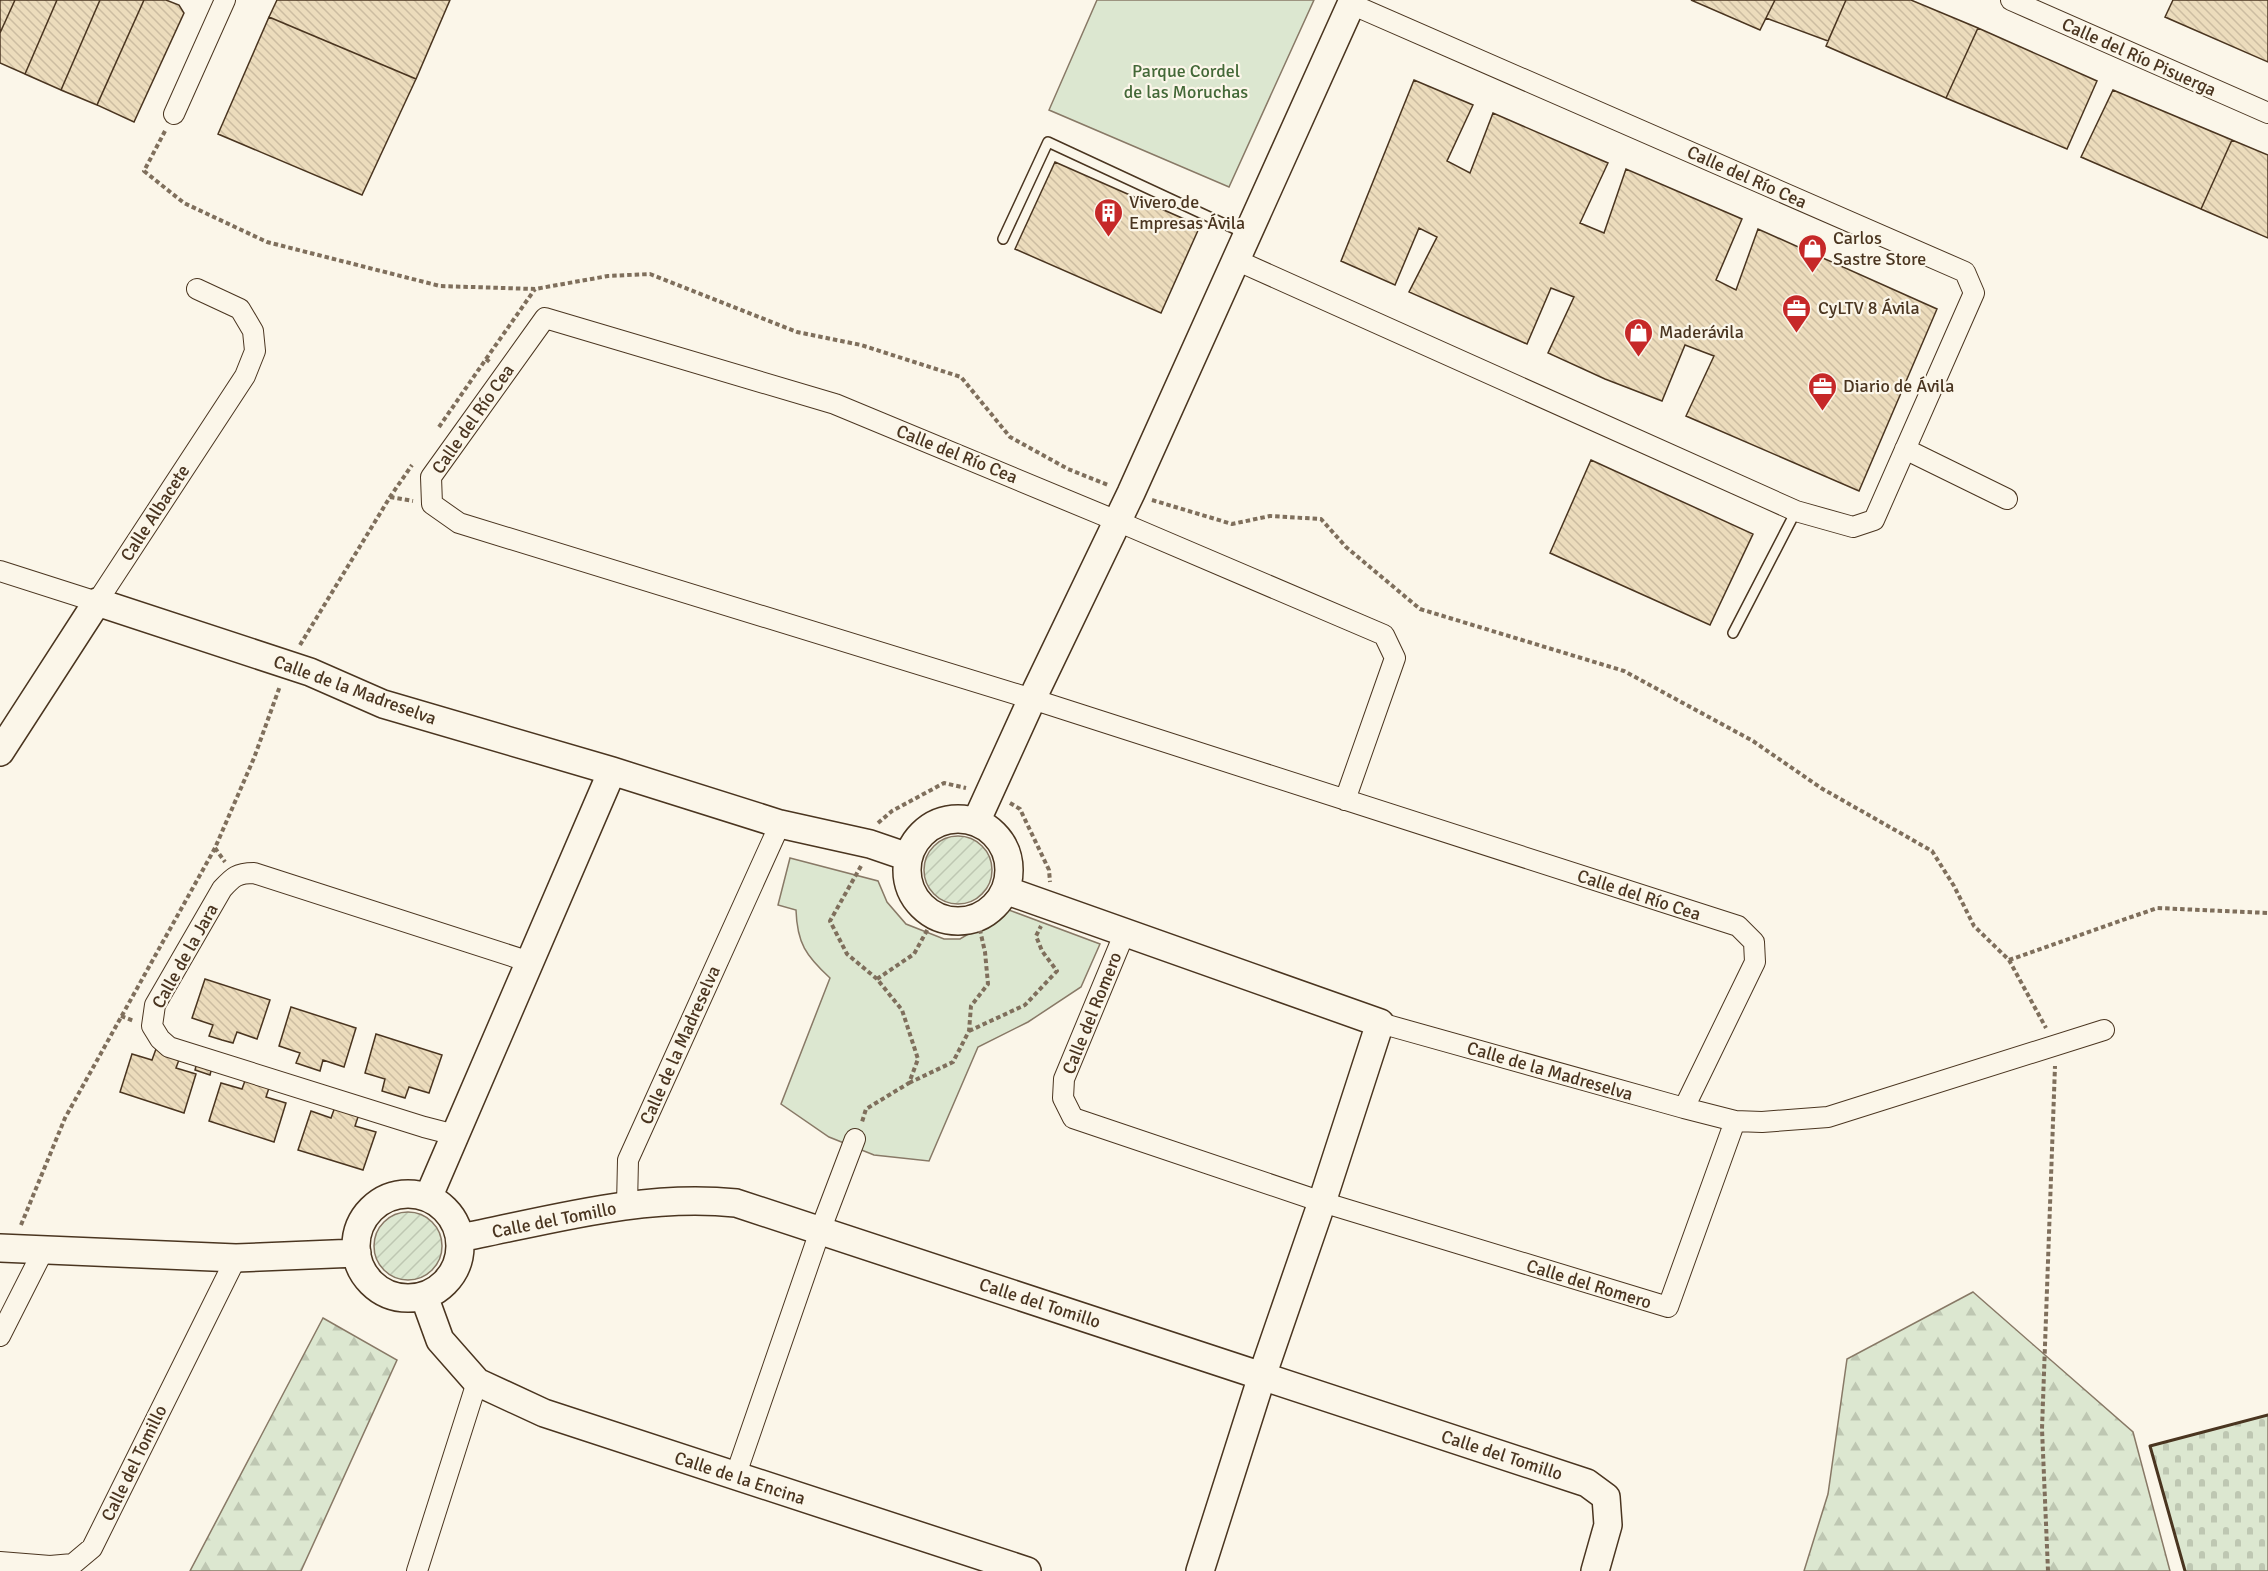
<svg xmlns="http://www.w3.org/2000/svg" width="2268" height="1571" font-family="Signika,sans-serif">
<defs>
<pattern id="forest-firs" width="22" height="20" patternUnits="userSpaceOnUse" patternTransform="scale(1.5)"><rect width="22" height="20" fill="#dce7d0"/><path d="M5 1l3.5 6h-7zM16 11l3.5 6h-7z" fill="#bec7b2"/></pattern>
<pattern id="cemetery-stones" width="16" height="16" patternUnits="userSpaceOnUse" patternTransform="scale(1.5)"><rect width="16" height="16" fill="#dce7d0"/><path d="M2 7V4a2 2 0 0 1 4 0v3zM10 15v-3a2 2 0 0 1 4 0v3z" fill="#bec7b2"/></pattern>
<pattern id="garden-furrows" width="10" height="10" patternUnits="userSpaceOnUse" patternTransform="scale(1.5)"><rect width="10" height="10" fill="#dce7d0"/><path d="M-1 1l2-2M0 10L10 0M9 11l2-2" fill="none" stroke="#bec7b2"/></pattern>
<pattern id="building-back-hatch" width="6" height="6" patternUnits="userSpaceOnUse" patternTransform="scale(1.5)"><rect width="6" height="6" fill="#ecdcbc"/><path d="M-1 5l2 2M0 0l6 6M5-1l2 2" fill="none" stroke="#ccbda1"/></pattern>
</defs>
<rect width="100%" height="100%" fill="#fbf6e9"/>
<path fill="#dce7d0" stroke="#887966" stroke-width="1.5" d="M 1097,0 L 1314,0 L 1229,187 L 1049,110 Z
M 790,858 L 878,881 L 887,902 L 906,924 L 944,939 L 960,939 L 1009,910 L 1100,944 L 1081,987 L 1028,1022 L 978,1047 L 929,1161 L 874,1155 L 829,1137 L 781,1104 L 830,978 C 806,956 797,943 796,910 L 778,905 Z"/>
<path fill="url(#forest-firs)" stroke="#887966" stroke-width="1.5" d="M 1973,1292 L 2133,1432 L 2170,1571 L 1804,1571 L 1828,1494 L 1847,1359 Z
M 323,1318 L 397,1360 L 301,1571 L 190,1571 Z"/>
<path fill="url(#cemetery-stones)" stroke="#887966" stroke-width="1.5" d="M 2268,1415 L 2268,1571 L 2185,1571 L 2150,1446 Z"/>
<path fill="url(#garden-furrows)" stroke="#887966" stroke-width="1.5" d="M924 870a34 34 0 1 1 68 0a34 34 0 1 1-68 0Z
M374 1246a34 34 0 1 1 68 0a34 34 0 1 1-68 0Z"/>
<path fill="url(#building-back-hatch)" stroke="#4a3520" stroke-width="1.5" d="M 0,0 L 15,0 L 0,33 Z
M 15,0 L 57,0 L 25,74 L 0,63 L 0,33 Z
M 57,0 L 100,0 L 61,90 L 25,74 Z
M 100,0 L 144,0 L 97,105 L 61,90 Z
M 144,0 L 166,0 L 179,5 L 184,13 L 134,122 L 97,105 Z
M 277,0 L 450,0 L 416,79 L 269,17 Z
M 1691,0 L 1775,0 L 1760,30 Z
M 1775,0 L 1846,0 L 1828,41 L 1766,18 Z
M 1846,0 L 1911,0 L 1978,28 L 1946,98 L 1826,46 Z
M 2173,0 L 2268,0 L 2268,62 L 2165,17 Z
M 269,17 L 416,79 L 362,195 L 218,134 Z
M 1978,28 L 2097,81 L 2067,149 L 1946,98 Z
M 1414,80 L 1473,105 L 1447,161 L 1470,173 L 1493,113 L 1608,163 L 1580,223 L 1604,233 L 1626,169 L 1742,219 L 1716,280 L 1736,290 L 1758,229 L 1937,309 L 1859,491 L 1686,416 L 1714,356 L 1685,345 L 1662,401 L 1605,379 L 1548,353 L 1574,297 L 1551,288 L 1527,344 L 1409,292 L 1437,237 L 1419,228 L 1395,285 L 1341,261 Z
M 2113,90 L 2232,140 L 2201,209 L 2081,157 Z
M 2232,140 L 2268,155 L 2268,238 L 2201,209 Z
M 1055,162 L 1200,226 L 1161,313 L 1015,249 Z
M 1591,460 L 1753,534 L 1710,625 L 1550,553 Z
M 205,979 L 270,1000 L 257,1039 L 237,1032 L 233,1043 L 222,1040 L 209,1036 L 213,1025 L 192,1018 Z
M 291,1007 L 356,1028 L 344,1067 L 323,1060 L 320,1071 L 296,1063 L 300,1053 L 279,1046 Z
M 376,1034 L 442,1055 L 429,1093 L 409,1087 L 405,1098 L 382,1091 L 385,1079 L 365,1073 Z
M 156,1049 L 180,1057 L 176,1068 L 196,1074 L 184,1113 L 120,1092 L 132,1054 L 152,1060 Z
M 197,1062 L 212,1067 L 210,1075 L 195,1070 Z
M 246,1078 L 270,1085 L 266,1097 L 286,1103 L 274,1142 L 209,1121 L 221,1083 L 242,1089 Z
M 335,1107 L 359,1114 L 355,1126 L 376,1132 L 363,1170 L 298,1150 L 311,1111 L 331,1118 Z"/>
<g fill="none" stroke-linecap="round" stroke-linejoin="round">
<defs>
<path id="lane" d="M 1003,239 L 1048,142 L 1246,234
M 1733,633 L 1796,511"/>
<path id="street" d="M 2011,0 L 2268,113
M 174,114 L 225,0
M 1236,260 L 1796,511 L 1853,527 L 1874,520 L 1974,293 L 1965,272 L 1351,4
M 1905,449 L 2007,499
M 0,571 L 97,602 L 245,376 L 255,351 L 253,331 L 240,309 L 197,289
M 1345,800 L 1395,658 L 1384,635 L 1117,521 L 835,404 L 545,318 L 431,477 L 432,504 L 459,523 L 1032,699 L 1738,926 L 1754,942 L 1755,962 L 1684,1108
M 1125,932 L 1064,1079 L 1063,1098 L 1073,1118 L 1322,1202 L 1668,1307 L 1735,1121
M 1380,1023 L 1684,1108 L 1735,1121 L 1762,1122 L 1828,1117 L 2104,1030
M 455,1135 L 424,1127 L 169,1047 L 160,1039 L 152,1026 L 155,1005 L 222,889 C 233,877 237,873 254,873 L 530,962
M 627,1205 L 628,1160 L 780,824
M 0,1336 L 43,1251
M 735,1477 L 820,1231 L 855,1139
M 0,1562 L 50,1566 L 73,1564 L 92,1548 L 236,1258
M 417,1571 L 477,1382"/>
<path id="secondary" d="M 0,752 L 97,602 L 310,672 L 383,704 L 612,771 L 780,824 L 870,844 L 908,857
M907 870a51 51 0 1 1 102 0a51 51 0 1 1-102 0Z
M 976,822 L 1032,699 L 1131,493 L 1353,0
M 1005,890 L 1380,1023 L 1322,1202 L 1262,1376 L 1200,1571
M356 1246a52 52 0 1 1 104 0a52 52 0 1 1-104 0Z
M 428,1198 L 612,771
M 460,1238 C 551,1220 644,1193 736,1203 L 1587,1483 L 1606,1497 L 1608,1525 L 1595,1571
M 0,1248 L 236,1258 L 357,1253
M 424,1296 L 440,1340 L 477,1382 L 544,1413 L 1027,1571"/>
</defs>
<use href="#lane" stroke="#4a3520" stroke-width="12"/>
<use href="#street" stroke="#4a3520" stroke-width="22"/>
<use href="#secondary" stroke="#4a3520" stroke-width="30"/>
<path stroke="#7f6f5c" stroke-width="4" stroke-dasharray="4.5 3" stroke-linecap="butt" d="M 165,131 L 144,171 L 184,203 L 267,242 L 440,286 L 535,289 L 608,276 L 650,274 L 797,332 L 861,345 L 961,377 L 1010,437 L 1068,469 L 1108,485
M 486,359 L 535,289
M 439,427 L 486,359 L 491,363
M 390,497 L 413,501
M 1152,500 L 1232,524 L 1270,516 L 1321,519 L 1346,547 L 1420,609 L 1624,671 L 1753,741 L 1821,788 L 1932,851 L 1954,886 L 1974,926 L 2009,960 L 2046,1028
M 300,645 L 390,497 L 412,465
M 1010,803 L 1020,809 L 1049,870 L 1050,882
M 878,823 L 892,811 L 944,783 L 966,788
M 215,848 L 225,862
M 861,866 L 830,921 L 847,954 L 877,979 L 902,1010 L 918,1059 L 909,1083 L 866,1109 L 862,1122
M 2009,960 L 2157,908 L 2268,913
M 877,979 L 914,954 L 935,916
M 121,1016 L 134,1021
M 969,1031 L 1025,1005 L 1057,971 L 1042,951 L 1036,936 L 1041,926
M 909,1083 L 953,1062 L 969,1031 L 971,1006 L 988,984 L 985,952 L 977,917
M 21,1225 L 65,1118 L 215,848 L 254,758 L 280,686
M 2048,1571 L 2042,1429 L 2055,1066"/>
<use href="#lane" stroke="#fbf6e9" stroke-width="9"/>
<use href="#street" stroke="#fbf6e9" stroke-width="20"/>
<use href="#secondary" stroke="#fbf6e9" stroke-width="27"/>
<path stroke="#4a3520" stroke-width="3" d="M 2185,1571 L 2150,1446 L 2268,1415"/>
</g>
<defs>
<symbol id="building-pin" viewBox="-11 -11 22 30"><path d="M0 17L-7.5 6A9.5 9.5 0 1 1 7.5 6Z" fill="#c62828" stroke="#fbf6e9"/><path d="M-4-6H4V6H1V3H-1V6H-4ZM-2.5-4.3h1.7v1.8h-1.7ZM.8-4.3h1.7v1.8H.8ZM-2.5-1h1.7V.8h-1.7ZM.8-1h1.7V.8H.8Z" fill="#fff"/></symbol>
<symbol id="shop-pin" viewBox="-11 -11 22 30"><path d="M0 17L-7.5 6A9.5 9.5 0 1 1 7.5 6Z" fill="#c62828" stroke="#fbf6e9"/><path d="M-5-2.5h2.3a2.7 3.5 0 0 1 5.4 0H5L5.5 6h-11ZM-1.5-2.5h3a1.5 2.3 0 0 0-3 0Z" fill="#fff"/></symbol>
<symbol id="office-pin" viewBox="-11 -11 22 30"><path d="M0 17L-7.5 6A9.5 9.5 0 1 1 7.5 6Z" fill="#c62828" stroke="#fbf6e9"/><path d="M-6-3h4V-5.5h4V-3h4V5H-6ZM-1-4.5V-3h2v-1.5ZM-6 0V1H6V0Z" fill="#fff"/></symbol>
</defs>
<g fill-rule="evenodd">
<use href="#building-pin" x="1092" y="196" width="33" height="45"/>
<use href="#shop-pin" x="1796" y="232" width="33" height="45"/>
<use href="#office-pin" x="1780" y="292" width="33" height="45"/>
<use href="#shop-pin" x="1622" y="316" width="33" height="45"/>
<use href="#office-pin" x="1806" y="370" width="33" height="45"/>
</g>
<g text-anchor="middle" stroke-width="4.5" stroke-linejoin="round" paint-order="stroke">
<g font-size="18" fill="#4a3520" stroke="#fbf6e9">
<text transform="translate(2139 57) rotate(24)" y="6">Calle del Río Pisuerga</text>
<text transform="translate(1747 177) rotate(24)" y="6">Calle del Río Cea</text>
<text transform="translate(473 419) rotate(-55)" y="6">Calle del Río Cea</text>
<text transform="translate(957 454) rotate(22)" y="6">Calle del Río Cea</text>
<text transform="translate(155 513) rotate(-57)" y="6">Calle Albacete</text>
<text transform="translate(355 690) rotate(20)" y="6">Calle de la Madreselva</text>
<text transform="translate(1639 895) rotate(18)" y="6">Calle del Río Cea</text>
<text transform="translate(185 956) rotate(-61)" y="6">Calle de la Jara</text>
<text transform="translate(1092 1013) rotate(-68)" y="6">Calle del Romero</text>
<text transform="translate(680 1045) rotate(-66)" y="6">Calle de la Madreselva</text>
<text transform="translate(1550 1071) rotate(16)" y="6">Calle de la Madreselva</text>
<text transform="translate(554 1220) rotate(-11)" y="6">Calle del Tomillo</text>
<text transform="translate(1589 1284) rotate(17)" y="6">Calle del Romero</text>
<text transform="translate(1040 1303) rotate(18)" y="6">Calle del Tomillo</text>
<text transform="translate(1502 1455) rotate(18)" y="6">Calle del Tomillo</text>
<text transform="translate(134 1463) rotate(-64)" y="6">Calle del Tomillo</text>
<text transform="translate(740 1478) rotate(18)" y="6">Calle de la Encina</text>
</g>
<g font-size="18" fill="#436837" stroke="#fbf6e9">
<text x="1186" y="77">Parque Cordel<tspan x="1186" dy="21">de las Moruchas</tspan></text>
</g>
<g font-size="18" fill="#4a3520" stroke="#fbf6e9" text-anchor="start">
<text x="1129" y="208">Vivero de<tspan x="1129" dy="21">Empresas Ávila</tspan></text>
<text x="1833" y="244">Carlos<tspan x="1833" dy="21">Sastre Store</tspan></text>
<text x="1818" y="314">CyLTV 8 Ávila</text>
<text x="1659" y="338">Maderávila</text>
<text x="1843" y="392">Diario de Ávila</text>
</g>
</g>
</svg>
